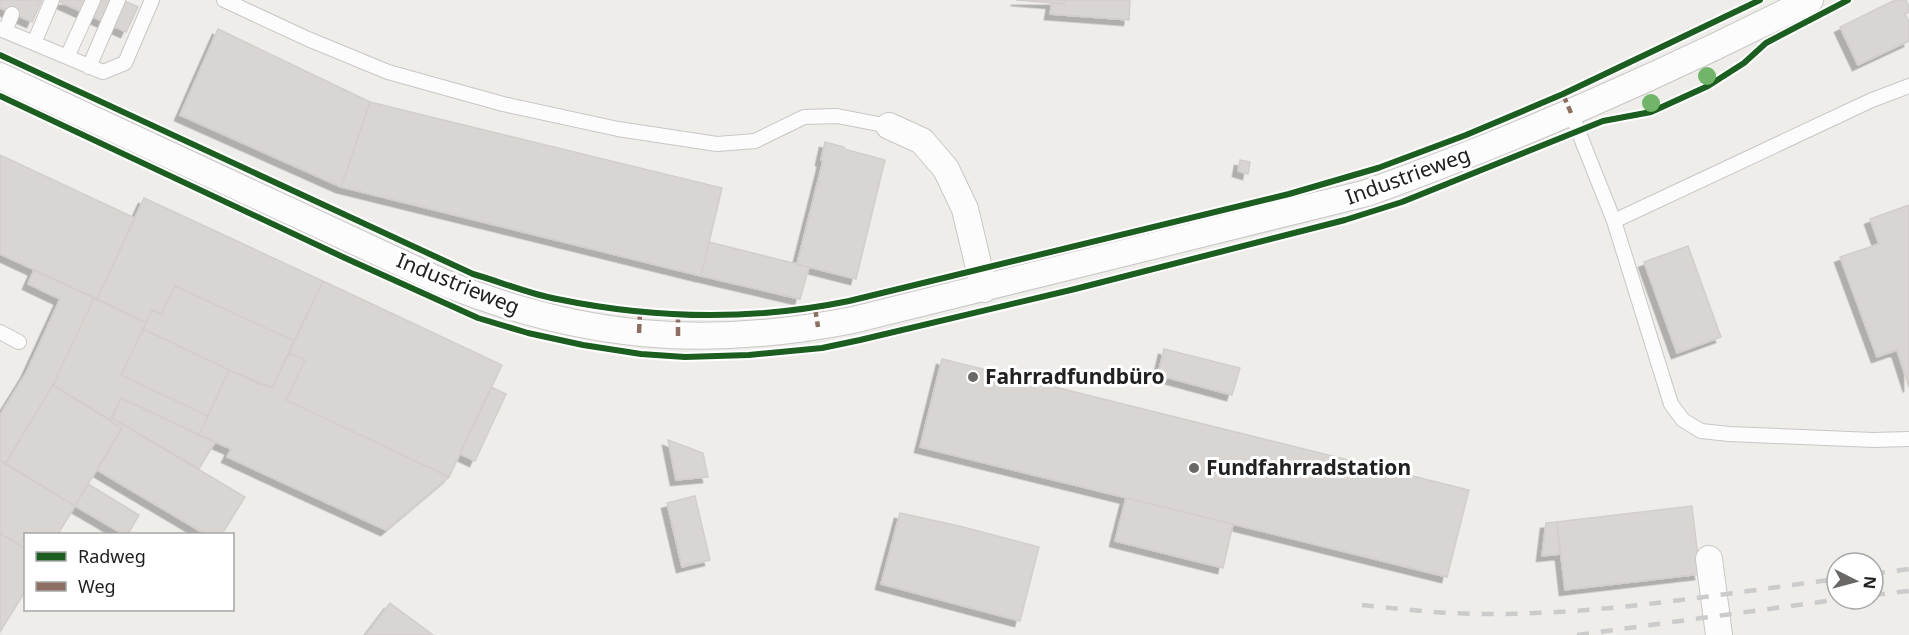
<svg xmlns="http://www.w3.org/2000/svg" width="1909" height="635" font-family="'Noto Sans',sans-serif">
<defs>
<filter id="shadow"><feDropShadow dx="-5.5" dy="5.5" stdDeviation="0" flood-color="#0004"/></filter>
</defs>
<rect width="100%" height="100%" fill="#efedea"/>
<path fill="#d8d5d3" stroke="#d3cecb" stroke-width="1.5" filter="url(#shadow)" d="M 0,0 L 42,0 L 32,22 L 0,8 Z
M 56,0 L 122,0 L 138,7 L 126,32 Z
M 1016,0 L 1064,0 L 1064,4 Z
M 1064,0 L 1130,0 L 1129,20 L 1050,14 L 1052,3 L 1064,4 Z
M 1895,0 L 1906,0 L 1909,7 L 1909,12 L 1905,14 L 1909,22 L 1909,41 L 1858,65 L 1840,27 Z
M 218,29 L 370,102 L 341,187 L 180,115 Z
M 370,102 L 722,188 L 701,276 L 341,187 Z
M 825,142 L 844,147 L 844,149 L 885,160 L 856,279 L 797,264 L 823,161 L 821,160 Z
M 0,155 L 135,218 L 97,299 L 0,254 Z
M 1240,160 L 1250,162 L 1248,174 L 1238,171 Z
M 144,198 L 323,281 L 294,341 L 175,286 L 161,314 L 152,310 L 146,323 L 97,299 Z
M 1909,205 L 1909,387 L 1897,350 L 1877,357 L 1840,257 L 1879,244 L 1870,219 Z
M 709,242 L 809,267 L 800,299 L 701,276 Z
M 1688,246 L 1721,337 L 1677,353 L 1644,262 Z
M 34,270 L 94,298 L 53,385 L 6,463 L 0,460 L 0,415 L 26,373 L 60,299 L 28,284 Z
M 323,281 L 502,365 L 449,477 L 286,400 L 305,360 L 289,353 Z
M 175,286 L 294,341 L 272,388 L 262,383 L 261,385 L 143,329 L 152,310 L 161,314 Z
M 94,298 L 146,323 L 121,375 L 208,416 L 199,435 L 121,398 L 110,420 L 53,385 Z
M 143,329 L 229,370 L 208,416 L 121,375 Z
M 1164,349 L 1240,368 L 1232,395 L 1158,375 Z
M 289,353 L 305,360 L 286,400 L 449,477 L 386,530 L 227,457 L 231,449 L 199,435 L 229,370 L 272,388 Z
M 942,359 L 1469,490 L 1447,577 L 920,447 Z
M 53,385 L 122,428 L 75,506 L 5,464 Z
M 491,387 L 506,394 L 475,461 L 460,454 Z
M 121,398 L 215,442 L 199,469 L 112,418 Z
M 112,418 L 245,497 L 222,534 L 205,534 L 97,470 L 122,428 L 110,420 Z
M 668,440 L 703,453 L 708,477 L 676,480 Z
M 0,460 L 75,506 L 58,534 L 26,534 L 26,549 L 0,533 Z
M 88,484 L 139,515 L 128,534 L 123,534 L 75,506 Z
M 695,496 L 710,560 L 682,567 L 667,503 Z
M 1126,498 L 1233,524 L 1223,568 L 1115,541 Z
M 1692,506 L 1700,574 L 1565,590 L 1557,522 Z
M 900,513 L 959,526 L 1039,547 L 1020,621 L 881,584 Z
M 1557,522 L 1560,554 L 1542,556 L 1546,523 Z
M 0,533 L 26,549 L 26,590 L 0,632 Z
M 390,603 L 433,635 L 366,635 Z"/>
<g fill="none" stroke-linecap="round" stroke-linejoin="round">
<defs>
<path id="service" d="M 224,0 L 308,39 L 388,72 L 503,104 L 618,129 L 717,144 L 755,141 L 804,117 L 837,116 L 889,126
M 0,29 L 103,72 L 125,63 L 152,0
M 5,31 L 12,14
M 34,43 L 52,0
M 67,57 L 93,0
M 89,67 L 118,0
M 1909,86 L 1872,100 L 1614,221 L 1671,404 L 1683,420 L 1701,431 L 1729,434 L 1873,440 L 1909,439
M 1571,113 L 1614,221
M 0,332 L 19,342"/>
<path id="minor" d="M 0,76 L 442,282 C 582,339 705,349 853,320 L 1367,193 C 1519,138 1666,73 1810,0
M 889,126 L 922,141 L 946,169 L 965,209 L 984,289
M 1709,559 L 1719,635"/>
</defs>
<use href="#service" stroke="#c8c7c6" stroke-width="16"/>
<use href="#minor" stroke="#c8c7c6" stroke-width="28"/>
<use href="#service" stroke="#fdfcfc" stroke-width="14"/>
<use href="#minor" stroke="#fdfcfc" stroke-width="26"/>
<path stroke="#cbcbcb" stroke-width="4.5" stroke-dasharray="12 12" stroke-linecap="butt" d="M 1873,574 L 1909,569
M 1873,595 L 1909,591
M 1362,605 C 1402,609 1443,614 1484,614 C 1602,615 1720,594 1837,579
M 1577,635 L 1842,599"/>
<path stroke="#8d6e63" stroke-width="4.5" stroke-dasharray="9 4.5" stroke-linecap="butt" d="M 1563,94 L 1571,113
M 815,308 L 818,327
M 639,333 L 640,313
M 678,336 L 678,315"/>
<defs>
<path id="cycleway" d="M 0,55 L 473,274 C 501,282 529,294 557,299 C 654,319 752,321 849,301 L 1289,194 L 1378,168 L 1466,135 L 1563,94 L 1760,0
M 0,96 L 345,258 L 478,318 L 528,333 L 583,345 L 641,354 L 685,357 L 749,355 L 822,348 L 860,340 L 1075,289 L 1345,220 L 1402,202 L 1603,121 L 1651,112 L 1708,86 L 1744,63 L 1766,43 L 1848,0"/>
</defs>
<use href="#cycleway" stroke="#fff" stroke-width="10"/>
<use href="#cycleway" stroke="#1b5e20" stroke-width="6"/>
</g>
<g fill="#70b56a">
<circle cx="1707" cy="76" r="9"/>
<circle cx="1651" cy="103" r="9"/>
</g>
<g fill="#696867" stroke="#fff" stroke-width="2">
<circle cx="973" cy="377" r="6"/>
<circle cx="1194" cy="468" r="6"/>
</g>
<g text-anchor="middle" stroke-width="6" stroke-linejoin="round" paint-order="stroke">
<g font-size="21" fill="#212121" stroke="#fff">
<text transform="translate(1408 176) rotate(-20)" y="7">Industrieweg</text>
<text transform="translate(458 284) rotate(22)" y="7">Industrieweg</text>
</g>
<g font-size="21" font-weight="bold" fill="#212121" stroke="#fff" text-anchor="start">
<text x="985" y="384">Fahrradfundbüro</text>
<text x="1206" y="475">Fundfahrradstation</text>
</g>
</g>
<rect x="24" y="533" width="210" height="78" fill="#ffffff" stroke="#a6a6a6" stroke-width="1.5"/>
<rect x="36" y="552" width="30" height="9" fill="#1b5e20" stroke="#a6a6a6" stroke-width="1.5"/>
<text x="78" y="563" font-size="18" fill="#212121">Radweg</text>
<rect x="36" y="582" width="30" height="9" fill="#8d6e63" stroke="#a6a6a6" stroke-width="1.5"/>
<text x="78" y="593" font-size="18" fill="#212121">Weg</text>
<g transform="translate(1855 581) rotate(96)"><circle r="28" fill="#ffffff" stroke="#a6a6a6" stroke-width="1.5"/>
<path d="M0-4.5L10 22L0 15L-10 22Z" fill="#696867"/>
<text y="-9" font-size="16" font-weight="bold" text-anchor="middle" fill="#212121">N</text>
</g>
</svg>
